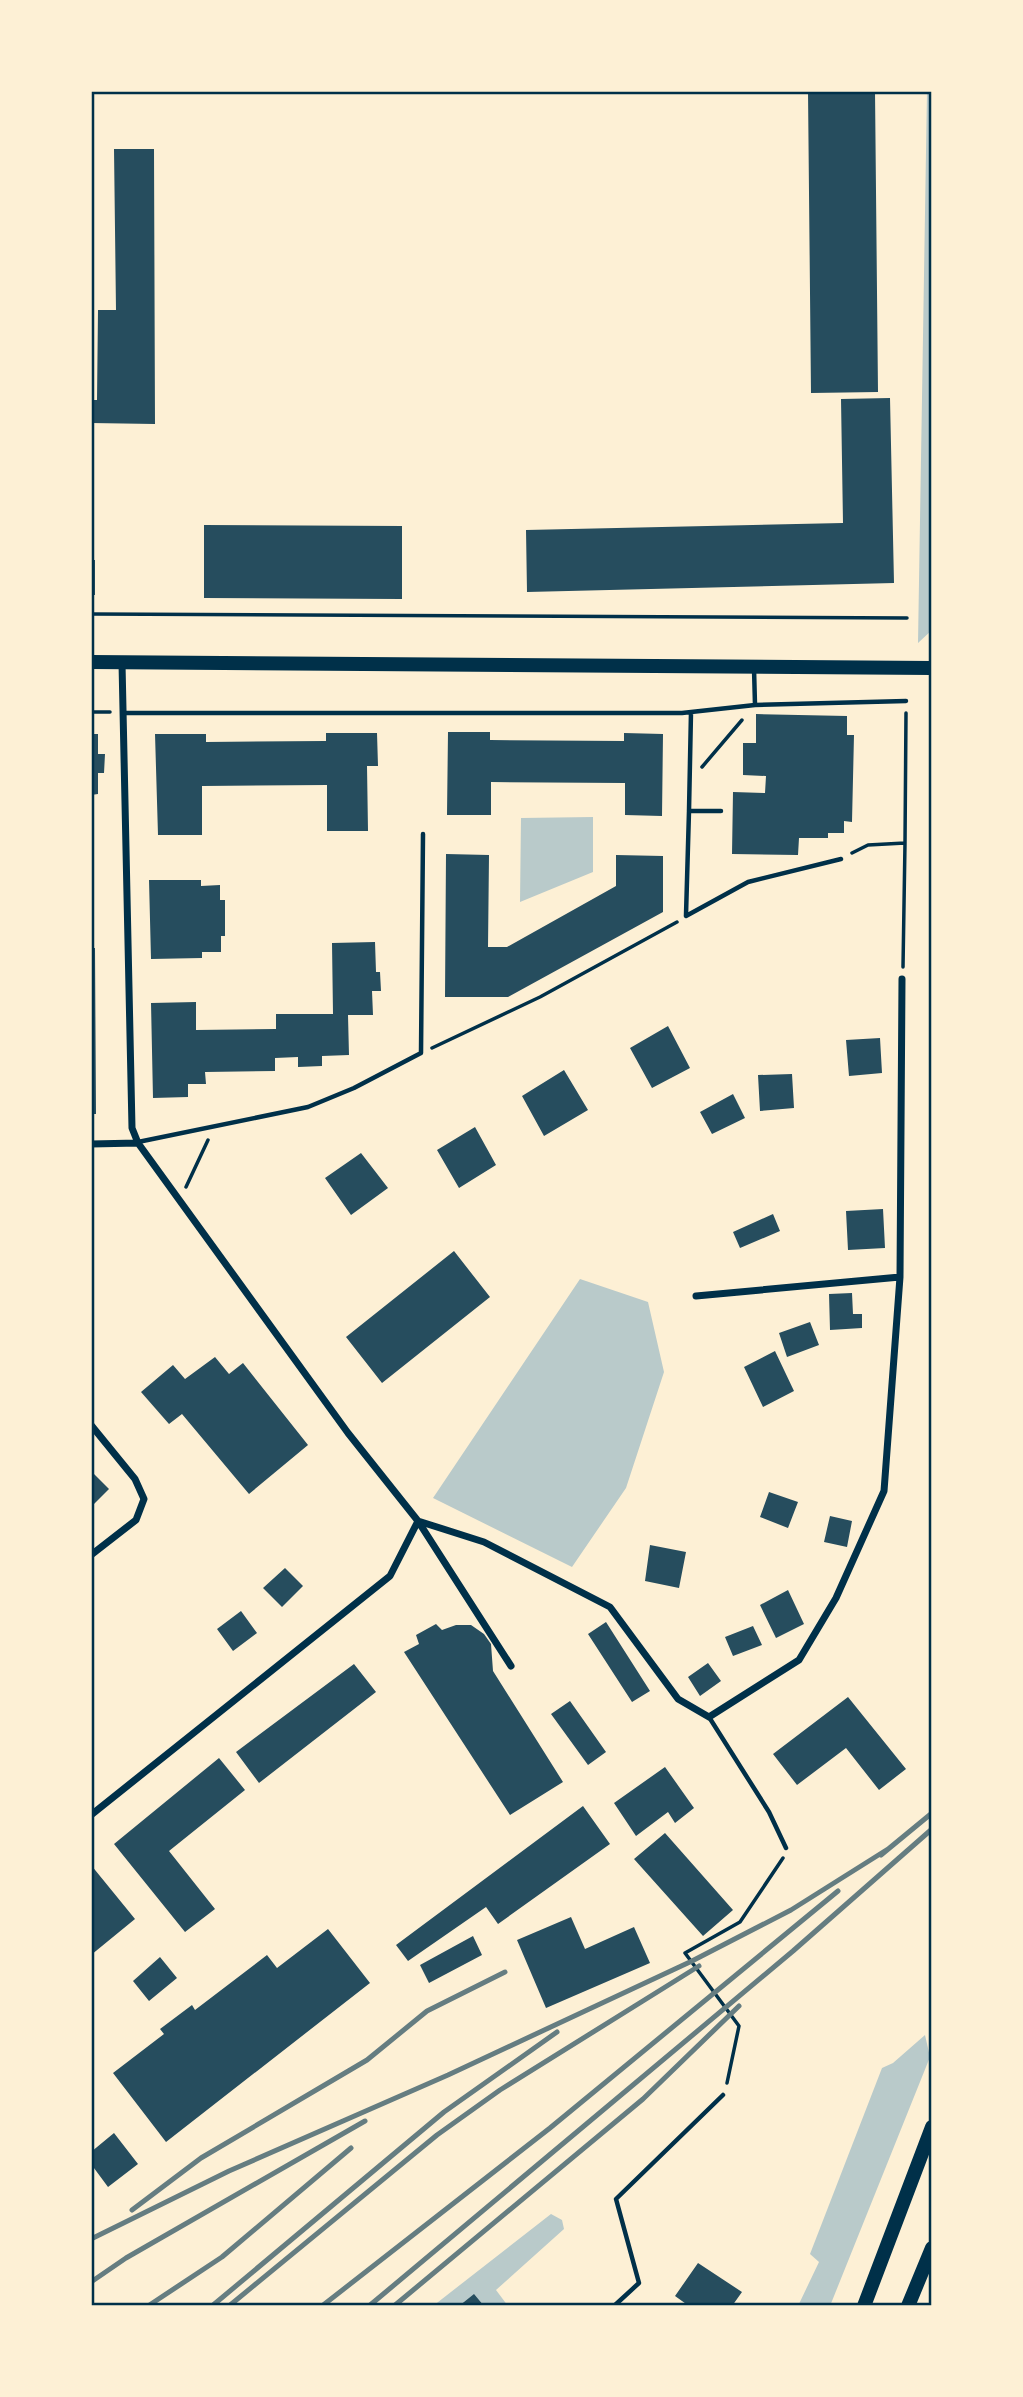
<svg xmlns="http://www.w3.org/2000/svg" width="1023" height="2397" font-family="'Fira Sans Condensed',sans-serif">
<rect width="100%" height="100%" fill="#fdf0d5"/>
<path fill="#b9caca" d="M 927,91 L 932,91 L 932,630 L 918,643 Z
M 593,817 L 593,872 L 520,902 L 521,818 Z
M 580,1279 L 648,1302 L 664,1372 L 626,1488 L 572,1567 L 433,1498 Z
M 925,2035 L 930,2057 L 830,2306 L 798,2306 L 819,2262 L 810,2254 L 882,2068 L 893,2063 Z
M 551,2214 L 562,2220 L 564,2229 L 496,2290 L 508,2306 L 433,2306 Z"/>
<path fill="#264d5e" d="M 808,91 L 875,91 L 878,392 L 811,393 Z
M 114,149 L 154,149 L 155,424 L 91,423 L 91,400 L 97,400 L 98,310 L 116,310 Z
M 890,398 L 894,583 L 527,592 L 526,530 L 843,523 L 841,399 Z
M 204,525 L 402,526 L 402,599 L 204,598 Z
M 91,560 L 95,560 L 95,595 L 91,595 Z
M 756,714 L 847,716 L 847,735 L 854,735 L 852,822 L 844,821 L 844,833 L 828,833 L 828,838 L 799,838 L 798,855 L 732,854 L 733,792 L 765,793 L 766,776 L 743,775 L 743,743 L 756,743 Z
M 448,732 L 490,732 L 490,740 L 624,741 L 624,733 L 663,734 L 662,816 L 625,815 L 625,783 L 491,782 L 491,815 L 447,815 Z
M 326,733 L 377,733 L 378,766 L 367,766 L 368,831 L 327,831 L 327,785 L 202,786 L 202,835 L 158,835 L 155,734 L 206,734 L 206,742 L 326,741 Z
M 91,734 L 98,734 L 98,754 L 105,754 L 104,773 L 98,773 L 98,794 L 91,795 Z
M 446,854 L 489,855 L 488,947 L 507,947 L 616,886 L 616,855 L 663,856 L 663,912 L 508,997 L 445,997 Z
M 149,880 L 201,880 L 201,886 L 220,885 L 220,900 L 225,900 L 225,936 L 221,936 L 221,952 L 202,952 L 202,958 L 151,959 Z
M 375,942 L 376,972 L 380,972 L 381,991 L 372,991 L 373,1015 L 348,1015 L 349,1055 L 322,1056 L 322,1066 L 298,1067 L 298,1057 L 275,1058 L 275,1071 L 205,1072 L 206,1084 L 188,1084 L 188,1097 L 153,1098 L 151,1003 L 196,1002 L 196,1030 L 276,1029 L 276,1014 L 333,1014 L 332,943 Z
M 91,948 L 95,948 L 96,1114 L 91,1114 Z
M 668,1026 L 690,1068 L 652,1088 L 630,1048 Z
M 880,1038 L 882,1073 L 849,1076 L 846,1040 Z
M 564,1070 L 588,1110 L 544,1136 L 522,1096 Z
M 792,1074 L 794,1108 L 760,1111 L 758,1075 Z
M 733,1094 L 745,1118 L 712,1134 L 700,1112 Z
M 475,1127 L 496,1165 L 459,1188 L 437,1150 Z
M 361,1153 L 388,1188 L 351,1215 L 325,1178 Z
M 883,1209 L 885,1248 L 848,1250 L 846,1211 Z
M 773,1214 L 780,1231 L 740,1248 L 733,1232 Z
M 454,1251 L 490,1297 L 382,1383 L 346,1337 Z
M 852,1293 L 853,1314 L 862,1314 L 862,1328 L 830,1330 L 829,1294 Z
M 810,1322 L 819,1345 L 787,1357 L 779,1333 Z
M 775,1351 L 794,1391 L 763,1407 L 744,1367 Z
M 215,1357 L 229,1374 L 243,1363 L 308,1445 L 249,1494 L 182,1414 L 169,1424 L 141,1392 L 173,1365 L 185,1379 Z
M 91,1471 L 109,1489 L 91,1507 Z
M 769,1492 L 798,1502 L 788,1528 L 760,1517 Z
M 830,1516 L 852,1521 L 847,1547 L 824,1542 Z
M 650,1545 L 686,1552 L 679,1588 L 645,1581 Z
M 285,1568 L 303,1586 L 282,1607 L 263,1588 Z
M 788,1590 L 804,1624 L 776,1638 L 760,1605 Z
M 241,1611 L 257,1633 L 233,1651 L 217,1629 Z
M 606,1622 L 650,1691 L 632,1702 L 588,1634 Z
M 436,1624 L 442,1630 L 456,1625 L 471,1625 L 484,1634 L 491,1644 L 493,1671 L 563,1782 L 510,1815 L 404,1652 L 419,1644 L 416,1635 Z
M 753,1626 L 762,1645 L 733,1656 L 725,1637 Z
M 708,1663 L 721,1681 L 700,1696 L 688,1677 Z
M 354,1664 L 376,1692 L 259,1783 L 236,1752 Z
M 848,1697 L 906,1769 L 879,1790 L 846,1748 L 797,1785 L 773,1754 Z
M 570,1701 L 606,1752 L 588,1765 L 551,1714 Z
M 219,1758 L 245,1790 L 169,1851 L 215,1909 L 185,1932 L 114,1844 Z
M 665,1767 L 694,1808 L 675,1823 L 668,1812 L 636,1836 L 614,1803 Z
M 583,1806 L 610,1844 L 498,1924 L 486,1907 L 408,1961 L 396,1945 Z
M 665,1833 L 733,1910 L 703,1936 L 634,1859 Z
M 91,1865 L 135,1919 L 91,1955 Z
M 571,1917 L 585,1949 L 634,1927 L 650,1963 L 546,2008 L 517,1940 Z
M 328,1929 L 370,1983 L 166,2142 L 113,2073 L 164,2034 L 160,2029 L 192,2005 L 195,2010 L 267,1955 L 277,1968 Z
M 473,1936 L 482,1955 L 429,1983 L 420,1965 Z
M 160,1957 L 177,1978 L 149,2001 L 133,1981 Z
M 114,2133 L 138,2164 L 108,2187 L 91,2164 L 91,2152 Z
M 698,2263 L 742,2292 L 732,2306 L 689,2306 L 675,2296 Z
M 474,2294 L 484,2306 L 459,2306 Z"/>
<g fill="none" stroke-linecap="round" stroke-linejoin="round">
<path stroke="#003049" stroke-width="3.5" d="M 91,614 L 907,618
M 931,619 L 932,499
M 91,712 L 110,712
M 702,767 L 742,720
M 852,853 L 868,845 L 905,843 L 906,713
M 903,967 L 905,843
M 432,1048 L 540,997 L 677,922
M 186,1187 L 208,1140
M 727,2083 L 739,2026 L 685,1953 L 740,1922 L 783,1858"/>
<path stroke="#003049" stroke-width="4.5" d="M 754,668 L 755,705
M 124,713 L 682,713 L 755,705 L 906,701
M 689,811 L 691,712
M 686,915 L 689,811 L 721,811
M 686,916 L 748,882 L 841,859
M 138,1142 L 308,1107 L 354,1088 L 421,1053 L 423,834
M 709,1717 L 769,1812 L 786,1848
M 614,2306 L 639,2283 L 616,2199 L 723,2095"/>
<path stroke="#003049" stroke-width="7" d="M 122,663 L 132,1128 L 138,1143 L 348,1433 L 418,1521 L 511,1666
M 91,1144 L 138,1143
M 696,1296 L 900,1277
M 91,1425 L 135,1479 L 144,1499 L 136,1520 L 91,1555
M 91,1815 L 390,1576 L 418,1521 L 484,1542 L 610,1607 L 678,1699 L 709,1717 L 799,1660 L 836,1598 L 884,1491 L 900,1277 L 902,979"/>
<path stroke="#003049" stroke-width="14" d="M 91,662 L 932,668"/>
<path stroke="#003049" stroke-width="14" d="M 864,2306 L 932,2127
M 908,2306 L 932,2248"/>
<path stroke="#657d81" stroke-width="5" d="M 881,1855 L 932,1813
M 132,2210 L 201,2158 L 367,2060 L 427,2011 L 505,1972
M 91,2239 L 229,2171 L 448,2075 L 692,1961 L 791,1910 L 888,1849
M 91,2282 L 126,2258 L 365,2121
M 148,2306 L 222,2257 L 351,2148
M 212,2306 L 444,2112 L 557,2032
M 229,2306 L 437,2135 L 500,2090 L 699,1966
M 322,2306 L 550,2128 L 838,1891
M 369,2306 L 793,1951 L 932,1829
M 394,2306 L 643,2099 L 739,2006"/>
</g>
<rect width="1023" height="2397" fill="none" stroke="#fdf0d5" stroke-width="186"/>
<rect x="93" y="93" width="837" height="2211" fill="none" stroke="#003049" stroke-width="2.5"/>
</svg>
